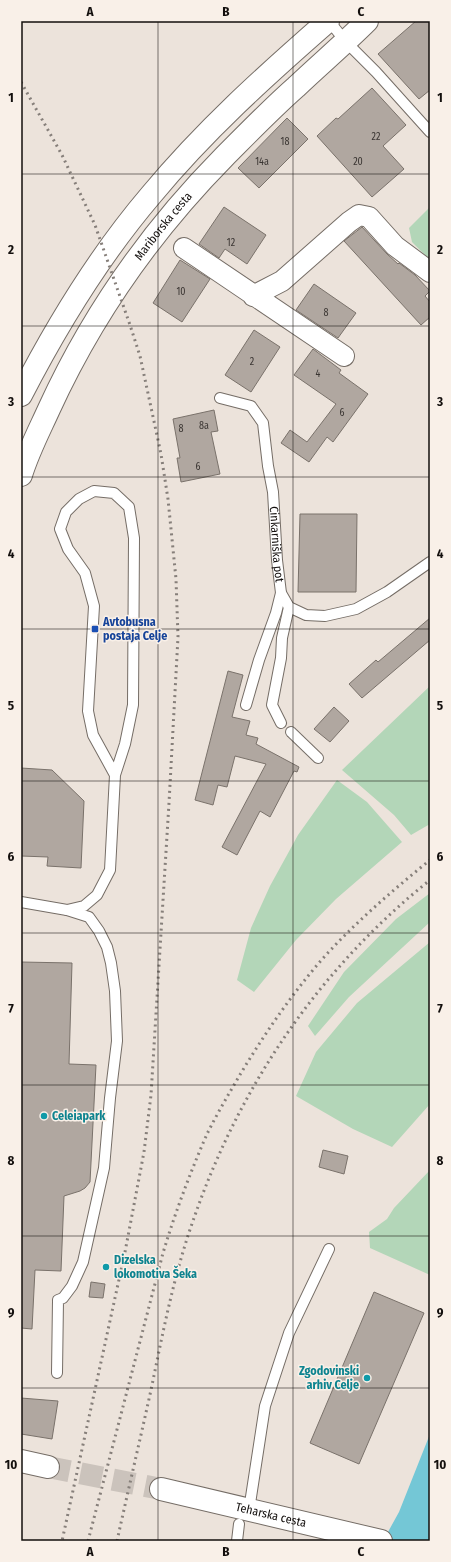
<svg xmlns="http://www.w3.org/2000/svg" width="451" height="1562" font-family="'Fira Sans Condensed',sans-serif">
<rect width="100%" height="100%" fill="#ece3db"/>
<path fill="#b3d6b8" d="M 430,207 L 430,260 L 412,242 L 409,228 Z
M 430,686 L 430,824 L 411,835 L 394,815 L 342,770 Z
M 337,780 L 367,802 L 402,842 L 336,899 L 296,940 L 254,992 L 237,980 L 251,928 L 270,886 L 298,835 Z
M 430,893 L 430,922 L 349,997 L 315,1036 L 308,1026 L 344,972 L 396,919 Z
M 430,942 L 430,1104 L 392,1147 L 353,1129 L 296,1096 L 316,1052 L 357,1003 Z
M 430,1170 L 430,1275 L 370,1248 L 369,1232 L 387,1219 L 394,1208 Z"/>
<path fill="#74c7d6" d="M 430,1434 L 430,1541 L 383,1541 L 399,1512 Z"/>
<path fill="#b0a7a0" stroke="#7a726b" d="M 416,21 L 430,21 L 430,90 L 419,99 L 378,54 Z
M 372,88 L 406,125 L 383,146 L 404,169 L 372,197 L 317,136 L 336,118 L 338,119 Z
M 287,118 L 308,139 L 259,188 L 238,168 Z
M 224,207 L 266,235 L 247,264 L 225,249 L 219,258 L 199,244 Z
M 362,227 L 387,254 L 398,264 L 399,263 L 415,275 L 430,291 L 425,296 L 430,302 L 430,317 L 421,325 L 344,241 Z
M 180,260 L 210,279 L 182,322 L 153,303 Z
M 314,284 L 356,313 L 338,338 L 296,310 Z
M 254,330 L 280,347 L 251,392 L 225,375 Z
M 313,349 L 341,370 L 339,373 L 368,394 L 333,442 L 327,437 L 309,462 L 281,443 L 290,430 L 307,442 L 336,404 L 294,375 Z
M 214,410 L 218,431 L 211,432 L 220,474 L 181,482 L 177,458 L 180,458 L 173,419 Z
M 300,514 L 357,514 L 356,592 L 298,592 Z
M 430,618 L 430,640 L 362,698 L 349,684 L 376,660 L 378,662 Z
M 228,671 L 243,675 L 232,717 L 250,721 L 246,735 L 258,738 L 256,744 L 299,767 L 297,772 L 294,771 L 270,817 L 260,811 L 237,855 L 222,847 L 266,764 L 235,756 L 227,787 L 218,785 L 213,805 L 195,800 Z
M 334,707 L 349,721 L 330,742 L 314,729 Z
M 21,768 L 52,770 L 84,801 L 81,868 L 47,866 L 48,857 L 21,856 Z
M 21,962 L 72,963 L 69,1064 L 96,1065 L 90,1182 L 85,1188 L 80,1191 L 64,1196 L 61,1271 L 35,1270 L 32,1329 L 21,1328 Z
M 323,1150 L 348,1156 L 344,1174 L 319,1167 Z
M 91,1282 L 105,1284 L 103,1298 L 89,1297 Z
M 374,1292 L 424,1313 L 359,1464 L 310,1443 Z
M 21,1398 L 58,1401 L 52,1439 L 21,1434 Z"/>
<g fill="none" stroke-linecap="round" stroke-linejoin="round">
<path stroke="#cbc3bc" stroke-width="22" stroke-dasharray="22 11" stroke-linecap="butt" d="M 48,1467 L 161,1489"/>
<defs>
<g id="lane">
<path d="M 329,21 L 346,42 L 376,72 L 430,132"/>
<path id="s1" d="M 220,398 L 251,406 L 263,423 L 268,466 L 273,492 L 277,560 L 281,593 L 289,607 L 306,615 L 325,616 L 356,609 L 387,592 L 430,562"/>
<path d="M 246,705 L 259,660 L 276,613 L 281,593"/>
<path d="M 281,723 L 272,705 L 281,658 L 282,638 L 289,607"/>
<path d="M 291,732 L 318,758"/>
<path d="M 21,902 L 67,910 L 89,917 L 99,931 L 107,947 L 111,963 L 115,991 L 117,1041 L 110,1098 L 104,1168 L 83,1262 L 72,1286 L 63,1298 L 58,1300 L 57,1373"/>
<path d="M 67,910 L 84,906 L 97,895 L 110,870 L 115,775 L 125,744 L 133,705 L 134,538 L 129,507 L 114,493 L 94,491 L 79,499 L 66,512 L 60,529 L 68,549 L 85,573 L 94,606 L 88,711 L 93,735 L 115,775"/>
<path d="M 249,1510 L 265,1406 L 289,1333 L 329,1249"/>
<path d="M 237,1541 L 239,1524"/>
</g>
<path id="street" d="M 184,248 L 344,356
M 253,296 L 282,281 L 349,222 L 359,215 L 369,217 L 395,246 L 430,272"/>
<g id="secondary">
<path d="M 21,1461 L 48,1467"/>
<path id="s2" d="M 161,1489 L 381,1541"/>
</g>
<g id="primary">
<path d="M 21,395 C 57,325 99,256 151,195 C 204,131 265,76 328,21"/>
<path id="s3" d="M 21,475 C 28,452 39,431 49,409 C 92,315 152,230 224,157 C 248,133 271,109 296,87 C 319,65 344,44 367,21"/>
</g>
</defs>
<use href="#lane" stroke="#756d66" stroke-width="12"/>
<use href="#street" stroke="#756d66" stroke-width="22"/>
<use href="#secondary" stroke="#756d66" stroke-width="24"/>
<use href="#primary" stroke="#756d66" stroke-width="24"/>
<use href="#lane" stroke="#fff" stroke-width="10"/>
<use href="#street" stroke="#fff" stroke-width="20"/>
<use href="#secondary" stroke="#fff" stroke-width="22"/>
<use href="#primary" stroke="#fff" stroke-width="22"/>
<path stroke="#867f7a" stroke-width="3" stroke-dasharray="2 4" stroke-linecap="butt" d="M 21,82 L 62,155 L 95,225 L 130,325 L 140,356 L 161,454 L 168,499 L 176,579 L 178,637 L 169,803 L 151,1095 L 144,1152 L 125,1252 L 62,1541
M 88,1541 L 163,1253 C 175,1213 190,1173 207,1134 C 218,1112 231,1090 244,1068 C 268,1029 294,991 325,956 C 357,921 393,890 430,860
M 117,1541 C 128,1491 140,1440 151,1390 C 163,1332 174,1274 194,1218 C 240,1085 320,968 430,880"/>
</g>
<path fill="none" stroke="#130f0d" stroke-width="1" stroke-opacity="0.55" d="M 158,21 L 158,1541M 293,21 L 293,1541M 21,174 L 430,174M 21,326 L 430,326M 21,477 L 430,477M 21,629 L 430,629M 21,781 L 430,781M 21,933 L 430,933M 21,1085 L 430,1085M 21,1236 L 430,1236M 21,1388 L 430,1388"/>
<rect fill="#1a4fb4" stroke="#f9f0e8" stroke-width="1.5" x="91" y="625" width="8" height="8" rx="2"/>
<g fill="#0f9aa8" stroke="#f9f0e8" stroke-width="1.5">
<circle cx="44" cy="1116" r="4"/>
<circle cx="106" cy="1267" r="4"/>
<circle cx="367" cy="1378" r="4"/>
</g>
<g text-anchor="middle" stroke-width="3" stroke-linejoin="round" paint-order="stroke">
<g font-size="10" fill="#3a3532">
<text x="376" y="140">22</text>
<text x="285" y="145">18</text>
<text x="262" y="165">14a</text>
<text x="358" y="165">20</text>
<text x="231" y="246">12</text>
<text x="181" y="295">10</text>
<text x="326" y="316">8</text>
<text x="252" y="365">2</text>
<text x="318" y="377">4</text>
<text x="342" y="416">6</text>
<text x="204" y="429">8a</text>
<text x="181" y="432">8</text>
<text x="198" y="470">6</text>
</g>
<g font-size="12" fill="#130f0d" stroke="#f9f0e8">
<text dy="4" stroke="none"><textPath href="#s3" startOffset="288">Mariborska cesta</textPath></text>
<text dy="4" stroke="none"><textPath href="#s1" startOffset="175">Cinkarniška pot</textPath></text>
<text dy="4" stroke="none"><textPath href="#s2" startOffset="113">Teharska cesta</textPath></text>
</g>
<g font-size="12" font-weight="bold" fill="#164399" stroke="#f9f0e8" text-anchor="start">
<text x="103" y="626">Avtobusna<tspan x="103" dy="14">postaja Celje</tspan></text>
</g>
<g font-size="12" font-weight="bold" fill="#0d838f" stroke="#f9f0e8" text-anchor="start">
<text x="52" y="1120">Celeiapark</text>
<text x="114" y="1264">Dizelska<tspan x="114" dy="14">lokomotiva Šeka</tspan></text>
<text x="359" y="1375" text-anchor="end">Zgodovinski<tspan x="359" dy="14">arhiv Celje</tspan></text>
</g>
</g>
<rect width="451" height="1562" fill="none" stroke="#f9f0e8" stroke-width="44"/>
<rect x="22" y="22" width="407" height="1518" fill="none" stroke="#130f0d" stroke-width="1.5"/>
<g font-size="13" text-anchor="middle" font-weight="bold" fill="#130f0d">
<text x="90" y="16">A</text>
<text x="226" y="16">B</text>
<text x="361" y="16">C</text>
<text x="11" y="102">1</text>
<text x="440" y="102">1</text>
<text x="11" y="254">2</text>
<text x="440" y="254">2</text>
<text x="11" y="406">3</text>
<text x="440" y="406">3</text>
<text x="11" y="558">4</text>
<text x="440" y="558">4</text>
<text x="11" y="710">5</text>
<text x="440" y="710">5</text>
<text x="11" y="861">6</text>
<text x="440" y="861">6</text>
<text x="11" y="1013">7</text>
<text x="440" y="1013">7</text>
<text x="11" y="1165">8</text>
<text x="440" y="1165">8</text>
<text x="11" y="1317">9</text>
<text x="440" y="1317">9</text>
<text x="11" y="1469">10</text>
<text x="440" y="1469">10</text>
<text x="90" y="1556">A</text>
<text x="226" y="1556">B</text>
<text x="361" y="1556">C</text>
</g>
</svg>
